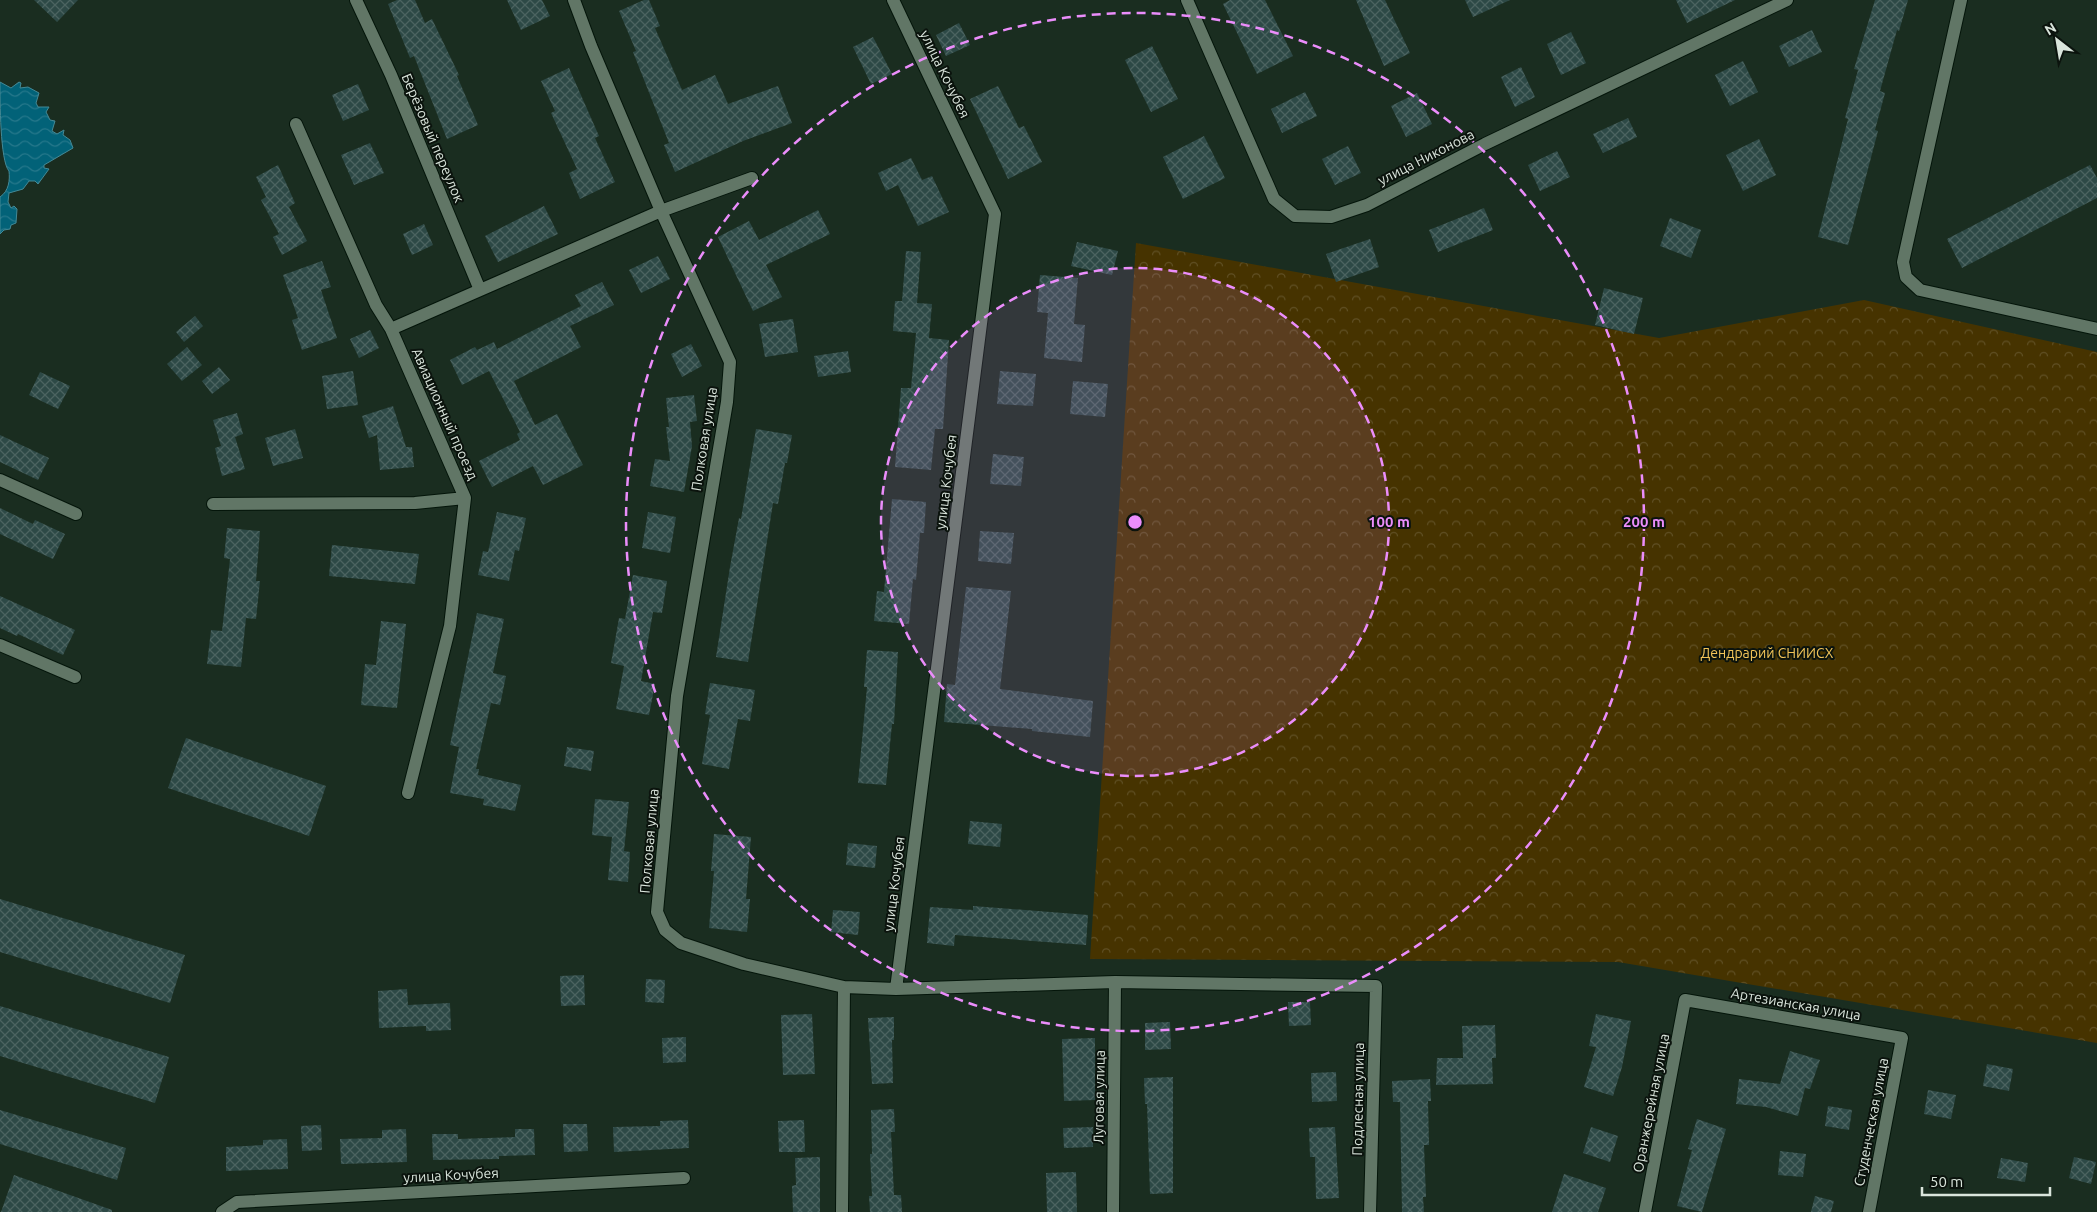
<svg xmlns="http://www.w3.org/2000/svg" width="2097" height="1212" font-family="Ubuntu,sans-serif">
<defs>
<pattern id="forest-crowns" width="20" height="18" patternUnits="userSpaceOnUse" patternTransform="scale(1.25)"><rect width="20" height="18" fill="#463300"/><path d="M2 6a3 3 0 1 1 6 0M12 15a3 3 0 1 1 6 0" fill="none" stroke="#605025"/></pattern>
<pattern id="water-waves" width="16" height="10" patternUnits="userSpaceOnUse" patternTransform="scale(1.25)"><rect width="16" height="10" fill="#026278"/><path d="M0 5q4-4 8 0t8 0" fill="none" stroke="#26788b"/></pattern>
<pattern id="building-cross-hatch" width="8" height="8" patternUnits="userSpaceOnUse" patternTransform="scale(1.25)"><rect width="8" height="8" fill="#2d4946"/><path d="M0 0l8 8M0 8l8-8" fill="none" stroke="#4b6360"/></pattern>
</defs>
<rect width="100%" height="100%" fill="#1a2d20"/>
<path fill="url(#forest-crowns)" d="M 1136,243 L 1659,338 L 1864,300 L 2097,352 L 2097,1043 L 1618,962 L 1090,959 Z"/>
<path fill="url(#water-waves)" stroke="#438996" d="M 0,82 L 11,88 L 19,82 L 21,83 L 20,88 L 28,87 L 39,93 L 36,103 L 38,107 L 49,107 L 46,112 L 50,120 L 55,121 L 52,131 L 57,134 L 64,130 L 63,135 L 70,140 L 73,148 L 44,165 L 44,168 L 49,169 L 38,184 L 35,181 L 29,181 L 23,189 L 9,193 L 8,202 L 11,208 L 14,206 L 17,209 L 16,223 L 11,225 L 10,229 L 4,230 L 0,234 L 0,197 C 9,191 10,180 9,171 C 0,161 0,100 0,82 Z"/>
<path fill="url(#building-cross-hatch)" d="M 34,0 L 78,0 L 57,22 Z
M 397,0 L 415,0 L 425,23 L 432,19 L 459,75 L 457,76 L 478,125 L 447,139 L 414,56 L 410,58 L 388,4 Z
M 507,0 L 542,0 L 550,16 L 521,30 Z
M 644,0 L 649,0 L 660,26 L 655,28 L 682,90 L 715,75 L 728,104 L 778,86 L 792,123 L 743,141 L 675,172 L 664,145 L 669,143 L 633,52 L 636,51 L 619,11 Z
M 1230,0 L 1265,0 L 1293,56 L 1257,74 L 1223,4 Z
M 1356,0 L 1385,0 L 1410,53 L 1384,66 Z
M 1465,0 L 1510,0 L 1473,17 Z
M 1676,0 L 1735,0 L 1687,23 Z
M 1875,0 L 1908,0 L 1899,31 L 1897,30 L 1880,91 L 1885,93 L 1875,130 L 1878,131 L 1848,245 L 1818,237 L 1848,119 L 1845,118 L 1858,70 L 1854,69 Z
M 959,23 L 970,45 L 946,56 L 936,35 Z
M 1812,30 L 1822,52 L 1789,67 L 1779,46 Z
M 1571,32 L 1586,63 L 1561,75 L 1547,44 Z
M 873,37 L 892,74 L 871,84 L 853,47 Z
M 1152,46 L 1178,99 L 1151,112 L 1125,60 Z
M 1743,61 L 1758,92 L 1730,106 L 1715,75 Z
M 1521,67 L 1535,97 L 1515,107 L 1501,77 Z
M 569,68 L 599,136 L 595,138 L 615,182 L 580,199 L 569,173 L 577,169 L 551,113 L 555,111 L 541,81 Z
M 358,84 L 369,110 L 343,121 L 332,95 Z
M 998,86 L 1019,128 L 1024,126 L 1042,162 L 1008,179 L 970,99 Z
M 1305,92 L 1317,116 L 1282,133 L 1271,109 Z
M 1417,93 L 1432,124 L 1406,137 L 1391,106 Z
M 1628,118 L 1637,137 L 1603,153 L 1593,134 Z
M 1204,136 L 1225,178 L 1183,199 L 1163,157 Z
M 1759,139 L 1776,175 L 1743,191 L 1726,155 Z
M 370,143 L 384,173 L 354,185 L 341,155 Z
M 1348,146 L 1361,173 L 1335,185 L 1322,159 Z
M 1557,151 L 1570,177 L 1540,191 L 1528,165 Z
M 911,158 L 922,180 L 932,176 L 949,212 L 918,226 L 898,185 L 886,191 L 878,173 Z
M 278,165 L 295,203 L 289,207 L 307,241 L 282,255 L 273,237 L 279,234 L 261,200 L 266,197 L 256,177 Z
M 2090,165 L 2097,178 L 2097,198 L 1962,268 L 1947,239 Z
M 544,206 L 558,234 L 498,262 L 485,236 Z
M 1484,208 L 1493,230 L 1438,252 L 1429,230 Z
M 818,210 L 830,234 L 766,265 L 782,297 L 753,311 L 718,237 L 749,221 L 759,240 Z
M 1670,218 L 1701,230 L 1691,258 L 1660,246 Z
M 424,224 L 433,245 L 412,255 L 403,234 Z
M 1370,239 L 1379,267 L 1336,282 L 1326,254 Z
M 1077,242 L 1118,251 L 1112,275 L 1071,266 Z
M 906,251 L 921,252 L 917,303 L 932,304 L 929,338 L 949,340 L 943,429 L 935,429 L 931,470 L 895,467 L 901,388 L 911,388 L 916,333 L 893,331 L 895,301 L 902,301 Z
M 658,256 L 670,279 L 641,293 L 629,270 Z
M 322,261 L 331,287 L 321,290 L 337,338 L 302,350 L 292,320 L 298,318 L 283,275 Z
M 1040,275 L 1078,278 L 1074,324 L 1085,325 L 1082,362 L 1044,358 L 1048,313 L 1037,312 Z
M 602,282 L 614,305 L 570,326 L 581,347 L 514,381 L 535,425 L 557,414 L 583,465 L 543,485 L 533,466 L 492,487 L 479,461 L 520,440 L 517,434 L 520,432 L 489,371 L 462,385 L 450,360 L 475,347 L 477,350 L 494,342 L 497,349 L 581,306 L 575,295 Z
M 1604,288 L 1643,298 L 1634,334 L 1595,325 Z
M 195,316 L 203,326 L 184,342 L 176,332 Z
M 793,319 L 798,352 L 765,357 L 759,324 Z
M 370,330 L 379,348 L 359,358 L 350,339 Z
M 691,344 L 702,366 L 682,377 L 671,354 Z
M 187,347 L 202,365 L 182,381 L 167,364 Z
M 848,351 L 851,372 L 818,377 L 814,356 Z
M 219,367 L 230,380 L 212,394 L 202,381 Z
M 353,371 L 358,405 L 327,409 L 322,376 Z
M 1000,371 L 1036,374 L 1033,406 L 997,404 Z
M 40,372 L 70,386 L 58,409 L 29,395 Z
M 1073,381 L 1108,384 L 1105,417 L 1070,414 Z
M 694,395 L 697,421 L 690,422 L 692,446 L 684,492 L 650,486 L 655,459 L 670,461 L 666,427 L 669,427 L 666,398 Z
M 393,406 L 406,447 L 412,447 L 414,467 L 380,470 L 377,435 L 369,438 L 362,416 Z
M 237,413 L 243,434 L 235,437 L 245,469 L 222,476 L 215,448 L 221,446 L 213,420 Z
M 295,429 L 303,458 L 273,466 L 265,438 Z
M 756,429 L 792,435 L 787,463 L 785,463 L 778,504 L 773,503 L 748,662 L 716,657 L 730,567 L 739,518 L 741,519 Z
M 0,435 L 49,458 L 38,480 L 0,462 Z
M 993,454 L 1024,457 L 1021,486 L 990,484 Z
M 892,499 L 926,502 L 924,533 L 920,533 L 916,580 L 913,579 L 909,624 L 874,621 L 877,591 L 884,592 Z
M 0,508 L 33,524 L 35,520 L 65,534 L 53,559 L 0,534 Z
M 497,512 L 526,518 L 519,551 L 515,550 L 509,581 L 478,575 L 483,551 L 488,552 Z
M 648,512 L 676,517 L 670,553 L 642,548 Z
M 227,528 L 260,531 L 256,581 L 260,581 L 256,619 L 246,618 L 241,667 L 207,664 L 211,630 L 222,631 L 230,559 L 224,558 Z
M 980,531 L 1014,533 L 1011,564 L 978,561 Z
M 332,545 L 419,554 L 415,584 L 329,576 Z
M 633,575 L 667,581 L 662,613 L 653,612 L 641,681 L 655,684 L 649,715 L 616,709 L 624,666 L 611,663 L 619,618 L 625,619 Z
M 966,587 L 1011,591 L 1000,689 L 1093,701 L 1090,737 L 1032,731 L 1032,729 L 944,722 L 947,684 L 955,685 Z
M 0,596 L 75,630 L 63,655 L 18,634 L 17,636 L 0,628 Z
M 477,613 L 504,619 L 493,673 L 506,676 L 500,705 L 491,703 L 476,769 L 479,769 L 478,775 L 521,785 L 515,811 L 483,805 L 484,799 L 450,793 L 459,747 L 450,745 Z
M 381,621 L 406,624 L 397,708 L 361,705 L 365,664 L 376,665 Z
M 867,650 L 898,652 L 894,724 L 892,724 L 886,785 L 858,783 L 867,687 L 864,687 Z
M 710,683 L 755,690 L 750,721 L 738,719 L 729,769 L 702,764 L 710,715 L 705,714 Z
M 186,738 L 326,786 L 309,836 L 168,788 Z
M 567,747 L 594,751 L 591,771 L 564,766 Z
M 595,799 L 629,802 L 624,851 L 630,852 L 628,882 L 608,880 L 612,837 L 592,835 Z
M 970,821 L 1002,824 L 1000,847 L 968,844 Z
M 714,834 L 751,837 L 746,899 L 750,899 L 747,932 L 709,928 L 714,871 L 711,871 Z
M 848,843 L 877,846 L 875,868 L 846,865 Z
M 0,899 L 185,955 L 170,1003 L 0,952 Z
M 973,906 L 1088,915 L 1086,945 L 955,935 L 954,946 L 927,943 L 930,907 L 973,910 Z
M 833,910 L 860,912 L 858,935 L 831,932 Z
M 584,975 L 585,1005 L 561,1006 L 560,976 Z
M 646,979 L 665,980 L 664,1003 L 645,1002 Z
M 407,989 L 408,1005 L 450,1003 L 451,1030 L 426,1031 L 426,1026 L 379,1028 L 378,991 Z
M 1288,1002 L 1310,1002 L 1311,1025 L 1289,1026 Z
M 0,1006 L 169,1057 L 155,1103 L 0,1056 Z
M 812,1014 L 815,1074 L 783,1075 L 781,1015 Z
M 1596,1014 L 1631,1021 L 1622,1067 L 1613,1096 L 1584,1087 L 1596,1047 L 1589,1046 Z
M 894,1017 L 894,1040 L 892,1040 L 893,1083 L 872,1084 L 868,1018 Z
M 1170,1022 L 1171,1049 L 1145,1050 L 1145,1023 Z
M 1495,1025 L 1496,1058 L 1492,1058 L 1493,1084 L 1436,1085 L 1437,1058 L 1463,1058 L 1462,1026 Z
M 686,1037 L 686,1062 L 663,1063 L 662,1038 Z
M 1095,1038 L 1095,1100 L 1064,1101 L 1062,1039 Z
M 1790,1051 L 1820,1060 L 1810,1089 L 1805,1088 L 1798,1116 L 1766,1107 L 1736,1104 L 1739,1079 L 1780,1084 Z
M 1987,1064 L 2013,1069 L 2009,1091 L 1983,1086 Z
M 1336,1072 L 1337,1101 L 1312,1102 L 1311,1073 Z
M 1173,1077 L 1173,1193 L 1150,1194 L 1147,1104 L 1145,1104 L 1144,1078 Z
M 1430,1079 L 1431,1101 L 1428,1101 L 1429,1145 L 1424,1145 L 1426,1197 L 1423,1197 L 1424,1212 L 1402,1212 L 1400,1102 L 1393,1102 L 1392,1081 Z
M 1928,1090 L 1956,1095 L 1951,1119 L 1924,1114 Z
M 1828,1106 L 1852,1110 L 1849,1130 L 1825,1126 Z
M 894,1109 L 895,1132 L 891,1132 L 894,1195 L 901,1195 L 902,1212 L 870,1212 L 869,1196 L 872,1196 L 870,1154 L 872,1154 L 871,1110 Z
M 0,1110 L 126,1148 L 117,1180 L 0,1144 Z
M 1697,1119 L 1726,1129 L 1702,1212 L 1677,1206 L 1692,1150 L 1688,1149 Z
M 688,1120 L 689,1148 L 614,1152 L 613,1127 L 660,1126 L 660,1121 Z
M 804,1120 L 805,1152 L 779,1152 L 778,1121 Z
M 563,1124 L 587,1124 L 588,1151 L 564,1152 Z
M 321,1125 L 322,1150 L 302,1151 L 301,1126 Z
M 1093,1127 L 1093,1147 L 1064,1148 L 1063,1128 Z
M 1335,1127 L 1339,1198 L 1316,1199 L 1315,1157 L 1310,1157 L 1309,1128 Z
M 1591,1127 L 1618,1136 L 1610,1162 L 1583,1153 Z
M 406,1129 L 407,1162 L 341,1164 L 340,1139 L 382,1138 L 382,1130 Z
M 515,1129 L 534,1129 L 535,1155 L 499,1156 L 499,1159 L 433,1160 L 432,1134 L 458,1134 L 458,1139 L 515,1137 Z
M 287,1139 L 288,1169 L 226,1171 L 226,1147 L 263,1145 L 263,1140 Z
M 1780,1151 L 1806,1154 L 1803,1177 L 1778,1175 Z
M 820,1157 L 820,1212 L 793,1212 L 792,1186 L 796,1185 L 795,1158 Z
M 2074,1157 L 2096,1162 L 2091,1184 L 2069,1178 Z
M 2001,1158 L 2028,1163 L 2025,1182 L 1997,1178 Z
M 1076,1172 L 1077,1212 L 1047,1212 L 1046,1173 Z
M 1564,1174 L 1606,1188 L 1598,1212 L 1552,1212 Z
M 14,1175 L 112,1210 L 112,1212 L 1,1212 Z
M 1815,1196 L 1834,1201 L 1831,1212 L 1811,1212 Z"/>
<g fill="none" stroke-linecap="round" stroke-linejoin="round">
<defs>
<path id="minor" d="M 356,0 L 391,75 L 480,290
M 574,0 L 591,46 L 661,211 L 730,362 L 727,402 L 677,696 L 657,912 L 665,930 L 681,943 L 744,964 L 844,987 L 896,989 L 1115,982 L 1376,986 L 1370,1212
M 893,0 L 995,214 L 896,989
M 1187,0 L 1274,199 L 1295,216 L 1331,217 L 1367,205 L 1485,144 L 1787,0
M 1961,0 L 1903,262 L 1906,277 L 1920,290 L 2097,329
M 296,124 L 376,305 L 391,329 L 465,498 L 450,626 L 408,793
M 391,329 L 661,211 L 752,178
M 0,480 L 76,514
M 213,504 L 415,503 L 465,498
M 0,645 L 75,677
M 222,1212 L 237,1202 L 684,1178
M 842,1212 L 844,987
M 1113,1212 L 1115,982
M 1645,1212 L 1685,1000 L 1902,1038 L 1869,1212"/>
</defs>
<use href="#minor" stroke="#04150a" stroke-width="14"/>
<use href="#minor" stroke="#617666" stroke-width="12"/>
</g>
<circle cx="1135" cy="522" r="254" fill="#eb8dfb" fill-opacity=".12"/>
<g fill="none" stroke="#eb8dfb" stroke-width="2.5" stroke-dasharray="9 6">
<circle cx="1135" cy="522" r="254"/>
<circle cx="1135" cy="522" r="509"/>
</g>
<g text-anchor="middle" stroke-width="4" stroke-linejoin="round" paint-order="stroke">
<g font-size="14" fill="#dae5dc" stroke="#0b130d">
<text transform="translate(945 74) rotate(64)" y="5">улица Кочубея</text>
<text transform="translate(433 138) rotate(67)" y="5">Берёзовый переулок</text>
<text transform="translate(1426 157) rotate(-27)" y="5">улица Никонова</text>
<text transform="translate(445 414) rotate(66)" y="5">Авиационный проезд</text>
<text transform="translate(704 439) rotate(-81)" y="5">Полковая улица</text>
<text transform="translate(946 482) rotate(-83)" y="5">улица Кочубея</text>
<text transform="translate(649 841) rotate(-85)" y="5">Полковая улица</text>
<text transform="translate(894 884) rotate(-83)" y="5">улица Кочубея</text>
<text transform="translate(1796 1004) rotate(10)" y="5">Артезианская улица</text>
<text transform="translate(1099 1097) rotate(-89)" y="5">Луговая улица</text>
<text transform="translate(1358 1099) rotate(-89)" y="5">Подлесная улица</text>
<text transform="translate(1651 1103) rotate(-79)" y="5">Оранжерейная улица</text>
<text transform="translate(1871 1122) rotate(-79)" y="5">Студенческая улица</text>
<text transform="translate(451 1175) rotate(-3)" y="5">улица Кочубея</text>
</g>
<g font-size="14" fill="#f2c459" stroke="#0b130d">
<text x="1767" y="658">Дендрарий СНИИСХ</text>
</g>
</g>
<circle cx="1135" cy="522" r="8" fill="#eb8dfb" stroke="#0b130d" stroke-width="2.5"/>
<g font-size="15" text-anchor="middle" font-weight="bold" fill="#eb8dfb" stroke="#0b130d" stroke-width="4" stroke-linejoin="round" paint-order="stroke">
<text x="1389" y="527">100 m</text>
<text x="1644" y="527">200 m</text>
</g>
<g transform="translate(2057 40) rotate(329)" stroke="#0b130d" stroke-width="4" paint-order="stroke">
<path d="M0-4L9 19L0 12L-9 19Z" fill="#dae5dc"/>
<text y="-8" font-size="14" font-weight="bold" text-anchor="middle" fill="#dae5dc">N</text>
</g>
<path d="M1922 1187v8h128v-8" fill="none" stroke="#dae5dc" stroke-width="2.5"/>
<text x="1930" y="1187" font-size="15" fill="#dae5dc" stroke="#0b130d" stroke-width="4" paint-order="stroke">50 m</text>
</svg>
